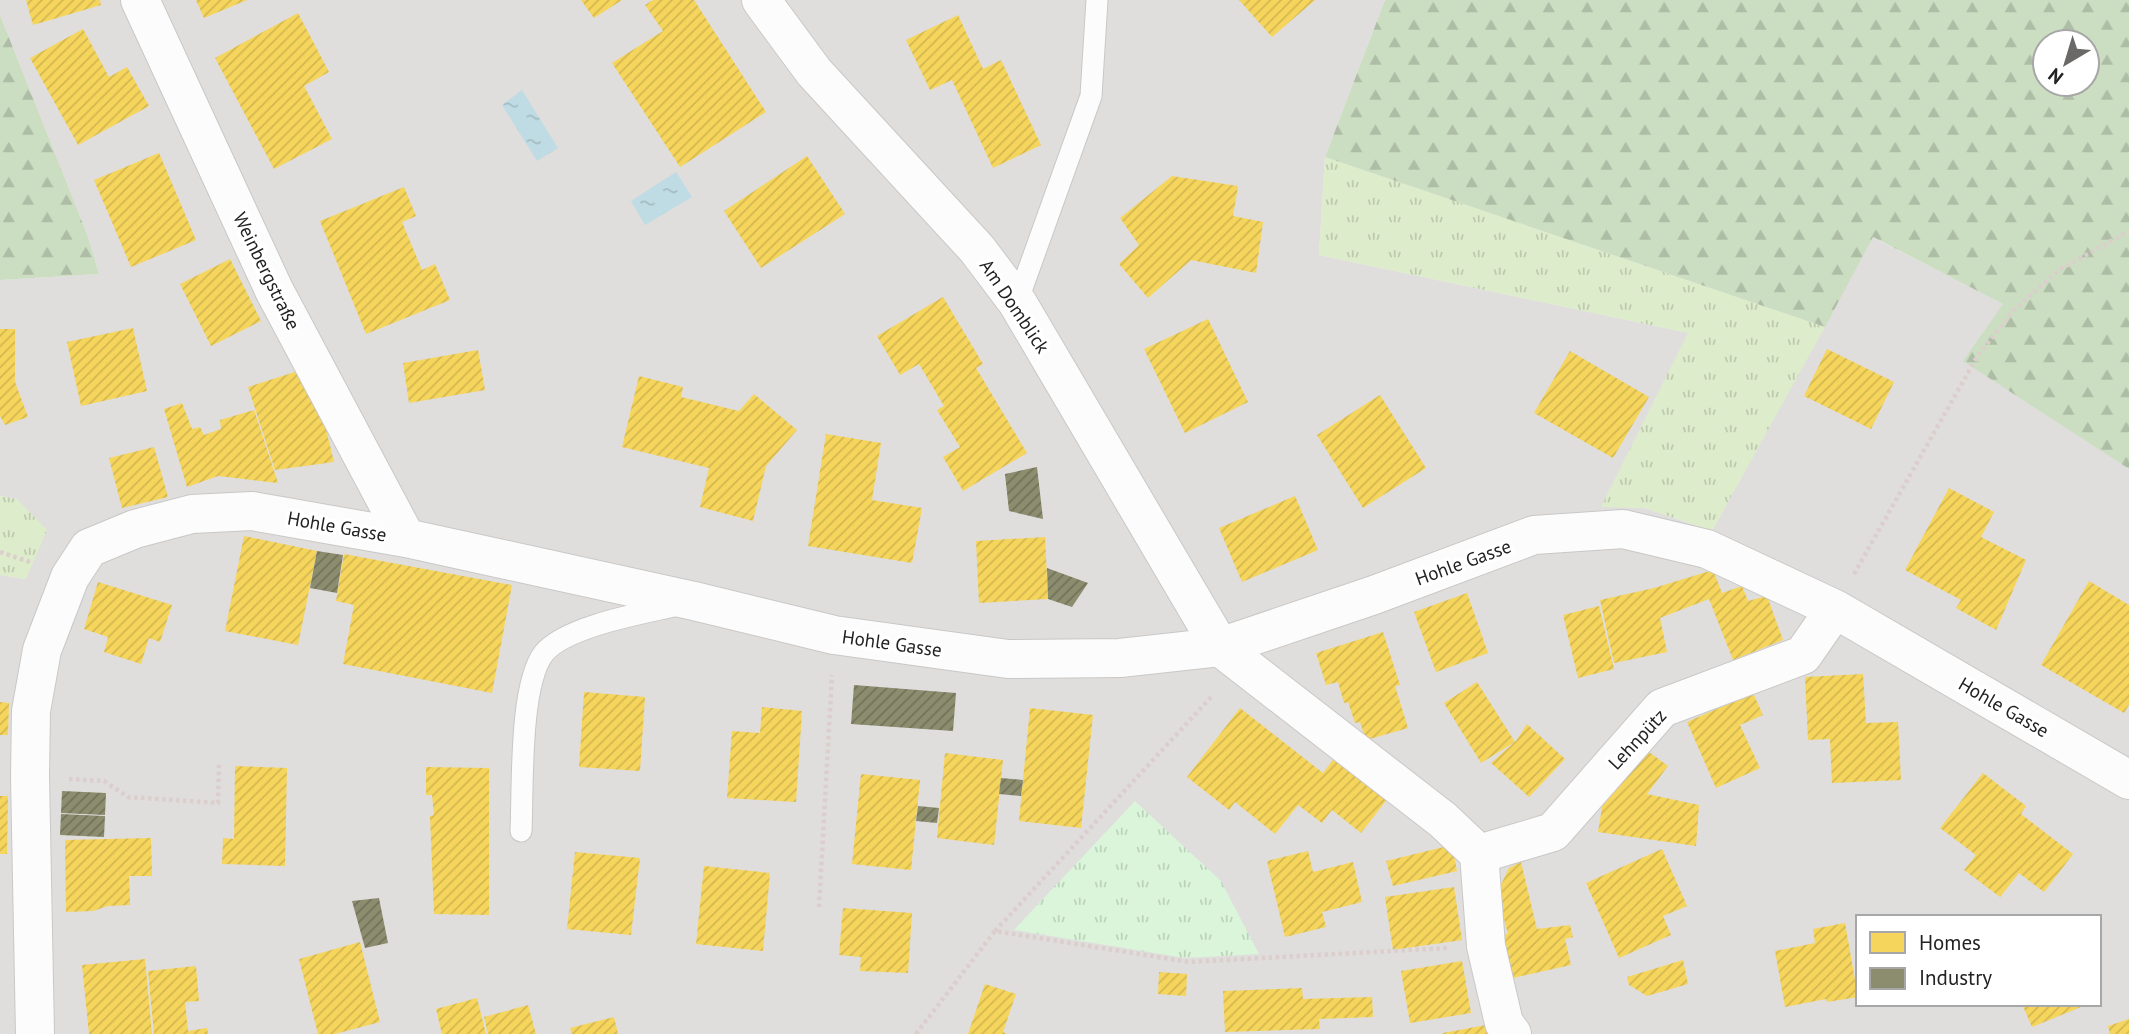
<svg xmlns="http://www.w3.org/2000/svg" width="2129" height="1034" font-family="'PT Sans',sans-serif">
<defs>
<pattern id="grass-tufts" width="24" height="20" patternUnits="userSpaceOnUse" patternTransform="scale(1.75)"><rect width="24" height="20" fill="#ddeccb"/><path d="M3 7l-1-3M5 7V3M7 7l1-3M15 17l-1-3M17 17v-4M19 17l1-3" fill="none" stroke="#bdcaae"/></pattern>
<pattern id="forest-firs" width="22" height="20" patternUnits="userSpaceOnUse" patternTransform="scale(1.75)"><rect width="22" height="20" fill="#cbdec1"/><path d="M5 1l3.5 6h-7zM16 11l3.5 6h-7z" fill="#aebea6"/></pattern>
<pattern id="park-tufts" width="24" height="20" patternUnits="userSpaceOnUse" patternTransform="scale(1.75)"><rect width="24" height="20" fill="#daf5da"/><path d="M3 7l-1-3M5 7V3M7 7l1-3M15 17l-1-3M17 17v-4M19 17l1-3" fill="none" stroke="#bbd2bb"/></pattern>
<pattern id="water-ripples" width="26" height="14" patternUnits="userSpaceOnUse" patternTransform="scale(1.75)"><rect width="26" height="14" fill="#bfdbe3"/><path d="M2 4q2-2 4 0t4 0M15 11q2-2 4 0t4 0" fill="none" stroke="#a4bcc2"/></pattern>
<pattern id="homes-hatch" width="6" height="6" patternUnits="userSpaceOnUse" patternTransform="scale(1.75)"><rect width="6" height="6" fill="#f6d55c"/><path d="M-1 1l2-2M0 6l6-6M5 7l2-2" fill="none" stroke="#d3b750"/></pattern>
<pattern id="industry-hatch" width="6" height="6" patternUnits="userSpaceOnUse" patternTransform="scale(1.75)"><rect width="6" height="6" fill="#8c8c6e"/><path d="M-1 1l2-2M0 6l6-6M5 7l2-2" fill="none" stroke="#72725a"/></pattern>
</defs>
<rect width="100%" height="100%" fill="#f0eeeb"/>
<path fill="#dfdedc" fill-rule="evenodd" d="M 0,0 L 1385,0 L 1325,157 L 1319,255 L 1689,333 L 1602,506 L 1645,508 L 1712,531 L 1872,237 L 2004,304 L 1964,361 L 2129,469 L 2129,1034 L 0,1034 L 0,575 L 26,579 L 17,499 L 0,496 L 0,280 L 99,274 L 87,234 L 0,15 ZM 1858,917 L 2099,917 L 2099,1004 L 1858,1004 Z"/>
<path fill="url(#grass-tufts)" d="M 1325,157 L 1825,327 L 1712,531 L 1645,508 L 1601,507 L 1688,333 L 1319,255 Z
M 0,496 L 17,499 L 47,530 L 26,579 L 0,575 Z"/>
<path fill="url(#forest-firs)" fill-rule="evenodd" d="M 1385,0 L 2129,0 L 2129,469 L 1963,361 L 2003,304 L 1873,237 L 1825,327 L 1325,157 ZM 2045,42 L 2087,42 L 2087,84 L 2045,84 Z
M 0,15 L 87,234 L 99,274 L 0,280 Z"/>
<path fill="url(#park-tufts)" d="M 1135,801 L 1221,881 L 1259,954 L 1185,958 L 1014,930 Z"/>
<path fill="url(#water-ripples)" d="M 522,90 L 558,148 L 537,161 L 502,105 Z
M 676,172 L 692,197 L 645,225 L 631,201 Z"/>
<path fill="url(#homes-hatch)" d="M 26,0 L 100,0 L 101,5 L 33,25 Z
M 196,0 L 247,0 L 204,18 Z
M 581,0 L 622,0 L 594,18 Z
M 653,0 L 694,0 L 766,112 L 680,167 L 612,63 L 663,31 L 645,5 Z
M 1239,0 L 1315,0 L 1272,37 Z
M 298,13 L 329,72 L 304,86 L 332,139 L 274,169 L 215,58 Z
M 958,15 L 983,69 L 1001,60 L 1041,145 L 993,168 L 952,80 L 930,90 L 906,40 Z
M 83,29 L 109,77 L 127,67 L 149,106 L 78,145 L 30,58 Z
M 159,153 L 196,240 L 131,267 L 94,180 Z
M 807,156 L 845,214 L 761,268 L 724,211 Z
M 1172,176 L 1238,186 L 1233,216 L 1263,222 L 1256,273 L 1191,260 L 1148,298 L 1119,264 L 1139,245 L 1120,218 Z
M 404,187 L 416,216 L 402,222 L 422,270 L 435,264 L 450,300 L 366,334 L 320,221 Z
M 230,259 L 261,321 L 211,346 L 180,284 Z
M 943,297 L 983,364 L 976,368 L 1027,453 L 963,491 L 943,457 L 960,447 L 937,410 L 944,406 L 919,364 L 900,375 L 877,336 Z
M 1208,319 L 1248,402 L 1185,433 L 1144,349 Z
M 133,328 L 147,391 L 81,406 L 67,342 Z
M 0,329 L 15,329 L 15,382 L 28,417 L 5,425 L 0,416 Z
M 1827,349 L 1894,382 L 1871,429 L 1804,396 Z
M 478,350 L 485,390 L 409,403 L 403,363 Z
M 1570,351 L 1649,397 L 1613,458 L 1534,413 Z
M 298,371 L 323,417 L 334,462 L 275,470 L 248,387 Z
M 639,376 L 683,387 L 681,397 L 739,411 L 754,394 L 797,430 L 766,466 L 753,521 L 700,507 L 709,468 L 622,447 Z
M 1380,395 L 1426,468 L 1363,508 L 1317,435 Z
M 182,403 L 192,429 L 200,427 L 204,435 L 221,429 L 220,420 L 254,410 L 278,483 L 218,476 L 187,487 L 164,409 Z
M 826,434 L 881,443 L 872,500 L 922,508 L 912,563 L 808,546 Z
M 154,447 L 168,497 L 122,508 L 109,458 Z
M 1949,488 L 1994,512 L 1981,537 L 2026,560 L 1996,630 L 1956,608 L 1961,600 L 1905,570 Z
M 1295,496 L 1318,550 L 1242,582 L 1219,528 Z
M 244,536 L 317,551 L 298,645 L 225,631 Z
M 1045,537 L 1048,599 L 979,603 L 976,541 Z
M 344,554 L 512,585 L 492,693 L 343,664 L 354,605 L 336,601 Z
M 1713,570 L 1722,593 L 1742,586 L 1748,601 L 1767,596 L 1783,640 L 1733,660 L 1709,599 L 1660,618 L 1667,652 L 1614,663 L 1600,600 L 1654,588 Z
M 2089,581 L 2129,605 L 2129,705 L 2124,713 L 2041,665 Z
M 98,582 L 172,605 L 160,642 L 149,638 L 141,664 L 104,652 L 108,637 L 84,629 Z
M 1467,593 L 1488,653 L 1436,672 L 1414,612 Z
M 1599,606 L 1614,669 L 1578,678 L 1563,615 Z
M 1383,632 L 1400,685 L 1395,686 L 1408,728 L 1366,740 L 1360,722 L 1355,723 L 1348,702 L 1344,703 L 1338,682 L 1326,685 L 1316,653 Z
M 1863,674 L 1866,723 L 1898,722 L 1901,780 L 1832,783 L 1830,739 L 1808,740 L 1805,677 Z
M 1477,682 L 1515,742 L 1481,763 L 1444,703 Z
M 584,692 L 645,697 L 640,771 L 579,767 Z
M 1753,693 L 1763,715 L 1740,725 L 1760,768 L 1716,788 L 1687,722 Z
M 0,702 L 9,703 L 8,735 L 0,735 Z
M 762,707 L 802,711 L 796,802 L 727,798 L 732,731 L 760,733 Z
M 1030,708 L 1093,715 L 1081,828 L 1019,821 Z
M 1240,708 L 1323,773 L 1335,757 L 1388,798 L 1361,833 L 1332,810 L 1322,823 L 1298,805 L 1275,834 L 1235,802 L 1229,810 L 1187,777 Z
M 1527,724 L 1565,759 L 1529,797 L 1491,763 L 1516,741 Z
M 1641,746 L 1668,766 L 1647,794 L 1699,805 L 1696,846 L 1598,832 L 1605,789 Z
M 945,753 L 1003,760 L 994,845 L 937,838 Z
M 235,766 L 287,768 L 285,866 L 222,864 L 223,838 L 234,839 Z
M 426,767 L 489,768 L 489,915 L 434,914 L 430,816 L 434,815 L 432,795 L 426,795 Z
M 1983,773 L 2026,806 L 2021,814 L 2073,854 L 2044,892 L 2019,873 L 2000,897 L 1964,870 L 1976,855 L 1940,828 Z
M 861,774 L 920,780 L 911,870 L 852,864 Z
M 0,796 L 8,796 L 7,854 L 0,854 Z
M 151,838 L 152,876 L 129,876 L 130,905 L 108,906 L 93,911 L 66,912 L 65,840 Z
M 1452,845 L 1457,871 L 1393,886 L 1386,861 Z
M 1662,849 L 1687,906 L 1663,916 L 1671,935 L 1619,958 L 1586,883 Z
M 1308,851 L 1313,872 L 1353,862 L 1362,902 L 1322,912 L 1326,927 L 1285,937 L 1267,861 Z
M 575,852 L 640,858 L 631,935 L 567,929 Z
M 1521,862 L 1537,929 L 1570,925 L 1573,937 L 1565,939 L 1571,965 L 1513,978 L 1503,934 L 1508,934 L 1497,893 L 1509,868 Z
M 704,866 L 770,873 L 763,951 L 696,944 Z
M 1454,887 L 1462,940 L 1393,950 L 1385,897 Z
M 843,908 L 912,913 L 908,973 L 860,971 L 861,957 L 839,955 Z
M 1845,923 L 1858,997 L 1827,1002 L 1826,999 L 1785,1007 L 1775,951 L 1815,943 L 1813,929 Z
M 360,942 L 380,1022 L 335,1034 L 318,1034 L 299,959 Z
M 145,959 L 152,1034 L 89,1034 L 82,965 Z
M 1683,960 L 1688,984 L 1647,996 L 1629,985 L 1627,977 Z
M 1462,961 L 1471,1013 L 1410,1023 L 1401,971 Z
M 196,966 L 199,1001 L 185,1002 L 188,1031 L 207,1028 L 208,1034 L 154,1034 L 148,971 Z
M 1159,972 L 1187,974 L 1186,996 L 1158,994 Z
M 985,984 L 1016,994 L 1003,1032 L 1007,1034 L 968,1034 Z
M 1302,988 L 1303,999 L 1372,997 L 1373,1017 L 1319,1019 L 1320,1029 L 1225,1032 L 1223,991 Z
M 477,998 L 486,1034 L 442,1034 L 436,1009 Z
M 2022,1004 L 2080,1004 L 2081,1007 L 2032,1027 Z
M 528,1005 L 536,1034 L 488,1034 L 484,1017 Z
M 614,1017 L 618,1034 L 572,1034 L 570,1028 Z
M 2129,1019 L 2129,1034 L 2110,1034 L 2108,1026 Z
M 1486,1025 L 1488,1034 L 1443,1034 L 1443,1033 Z"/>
<path fill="url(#industry-hatch)" d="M 1037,467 L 1043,519 L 1009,511 L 1005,474 Z
M 317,551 L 343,555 L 337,593 L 310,588 Z
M 1047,568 L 1088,583 L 1072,607 L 1048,599 Z
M 854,685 L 956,693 L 953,731 L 851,724 Z
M 1001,778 L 1023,780 L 1021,796 L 999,794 Z
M 62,791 L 106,793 L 105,815 L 61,813 Z
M 918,806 L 939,808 L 937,823 L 916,821 Z
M 61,814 L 105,816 L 104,837 L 60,835 Z
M 379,898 L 388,943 L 365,948 L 352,901 Z"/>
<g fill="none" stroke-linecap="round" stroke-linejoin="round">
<defs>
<path id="lane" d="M 1017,302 L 1091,96 L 1097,0
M 521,831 C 523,789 519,685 544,653 C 566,626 644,613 678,605"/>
<path id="street" d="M 140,0 L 274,290 L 406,538
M 761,0 L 814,72 L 977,249 L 1017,302 L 1220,647 L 1443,820 L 1479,854 L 1553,832 L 1662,708 L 1803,655 L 1835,609
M 1479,854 L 1486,946 L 1504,1023 L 1512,1034
M 35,1034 L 30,776 L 31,711 L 42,650 L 70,577 L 89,548 L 135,529 L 192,514 L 252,511 L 406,538 L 694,601 L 834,635 L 1008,659 L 1120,658 L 1220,647 L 1374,595 L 1534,535 L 1623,529 L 1707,549 L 1835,609 L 2129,780"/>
</defs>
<use href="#lane" stroke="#c9c8c7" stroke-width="23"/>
<use href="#street" stroke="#c9c8c7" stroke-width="40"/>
<path stroke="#dccecd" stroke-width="4.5" stroke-dasharray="3.5 3.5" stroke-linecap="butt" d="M 0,552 L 33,563
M 1854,574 L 1978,355 L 2014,310 L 2059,270 L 2129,231
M 69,779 L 104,781 L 128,797 L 218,803 L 219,763
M 819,907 L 832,675
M 995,931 L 1213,695
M 916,1034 L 995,931 L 1189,962 L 1447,948"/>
<use href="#lane" stroke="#fdfcfc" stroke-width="21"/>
<use href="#street" stroke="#fdfcfc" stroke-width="38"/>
</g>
<g text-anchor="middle" stroke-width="7" stroke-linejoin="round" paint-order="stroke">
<g font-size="19" fill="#222" stroke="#fff">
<text transform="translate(267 271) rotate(64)" y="7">Weinbergstraße</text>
<text transform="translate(1015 306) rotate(56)" y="7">Am Domblick</text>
<text transform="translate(337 526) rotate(10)" y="7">Hohle Gasse</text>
<text transform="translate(1463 562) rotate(-20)" y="7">Hohle Gasse</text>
<text transform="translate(892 643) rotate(8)" y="7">Hohle Gasse</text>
<text transform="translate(2004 707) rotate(30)" y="7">Hohle Gasse</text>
<text transform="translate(1637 739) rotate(-47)" y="7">Lehnpütz</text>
</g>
</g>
<rect x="1856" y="915" width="245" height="91" fill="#ffffff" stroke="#a7a7a7" stroke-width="2"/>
<rect x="1870" y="932" width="35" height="21" fill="#f6d55c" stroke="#a7a7a7" stroke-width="2"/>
<text x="1919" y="950" font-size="21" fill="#222222">Homes</text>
<rect x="1870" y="968" width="35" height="21" fill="#8c8c6e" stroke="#a7a7a7" stroke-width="2"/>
<text x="1919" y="985" font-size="21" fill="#222222">Industry</text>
<g transform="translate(2066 63) rotate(218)"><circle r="33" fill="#ffffff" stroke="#a7a7a7" stroke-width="2"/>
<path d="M0-5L12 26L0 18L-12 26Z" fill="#6a6968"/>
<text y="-10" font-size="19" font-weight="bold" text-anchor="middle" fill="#222222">N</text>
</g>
</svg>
